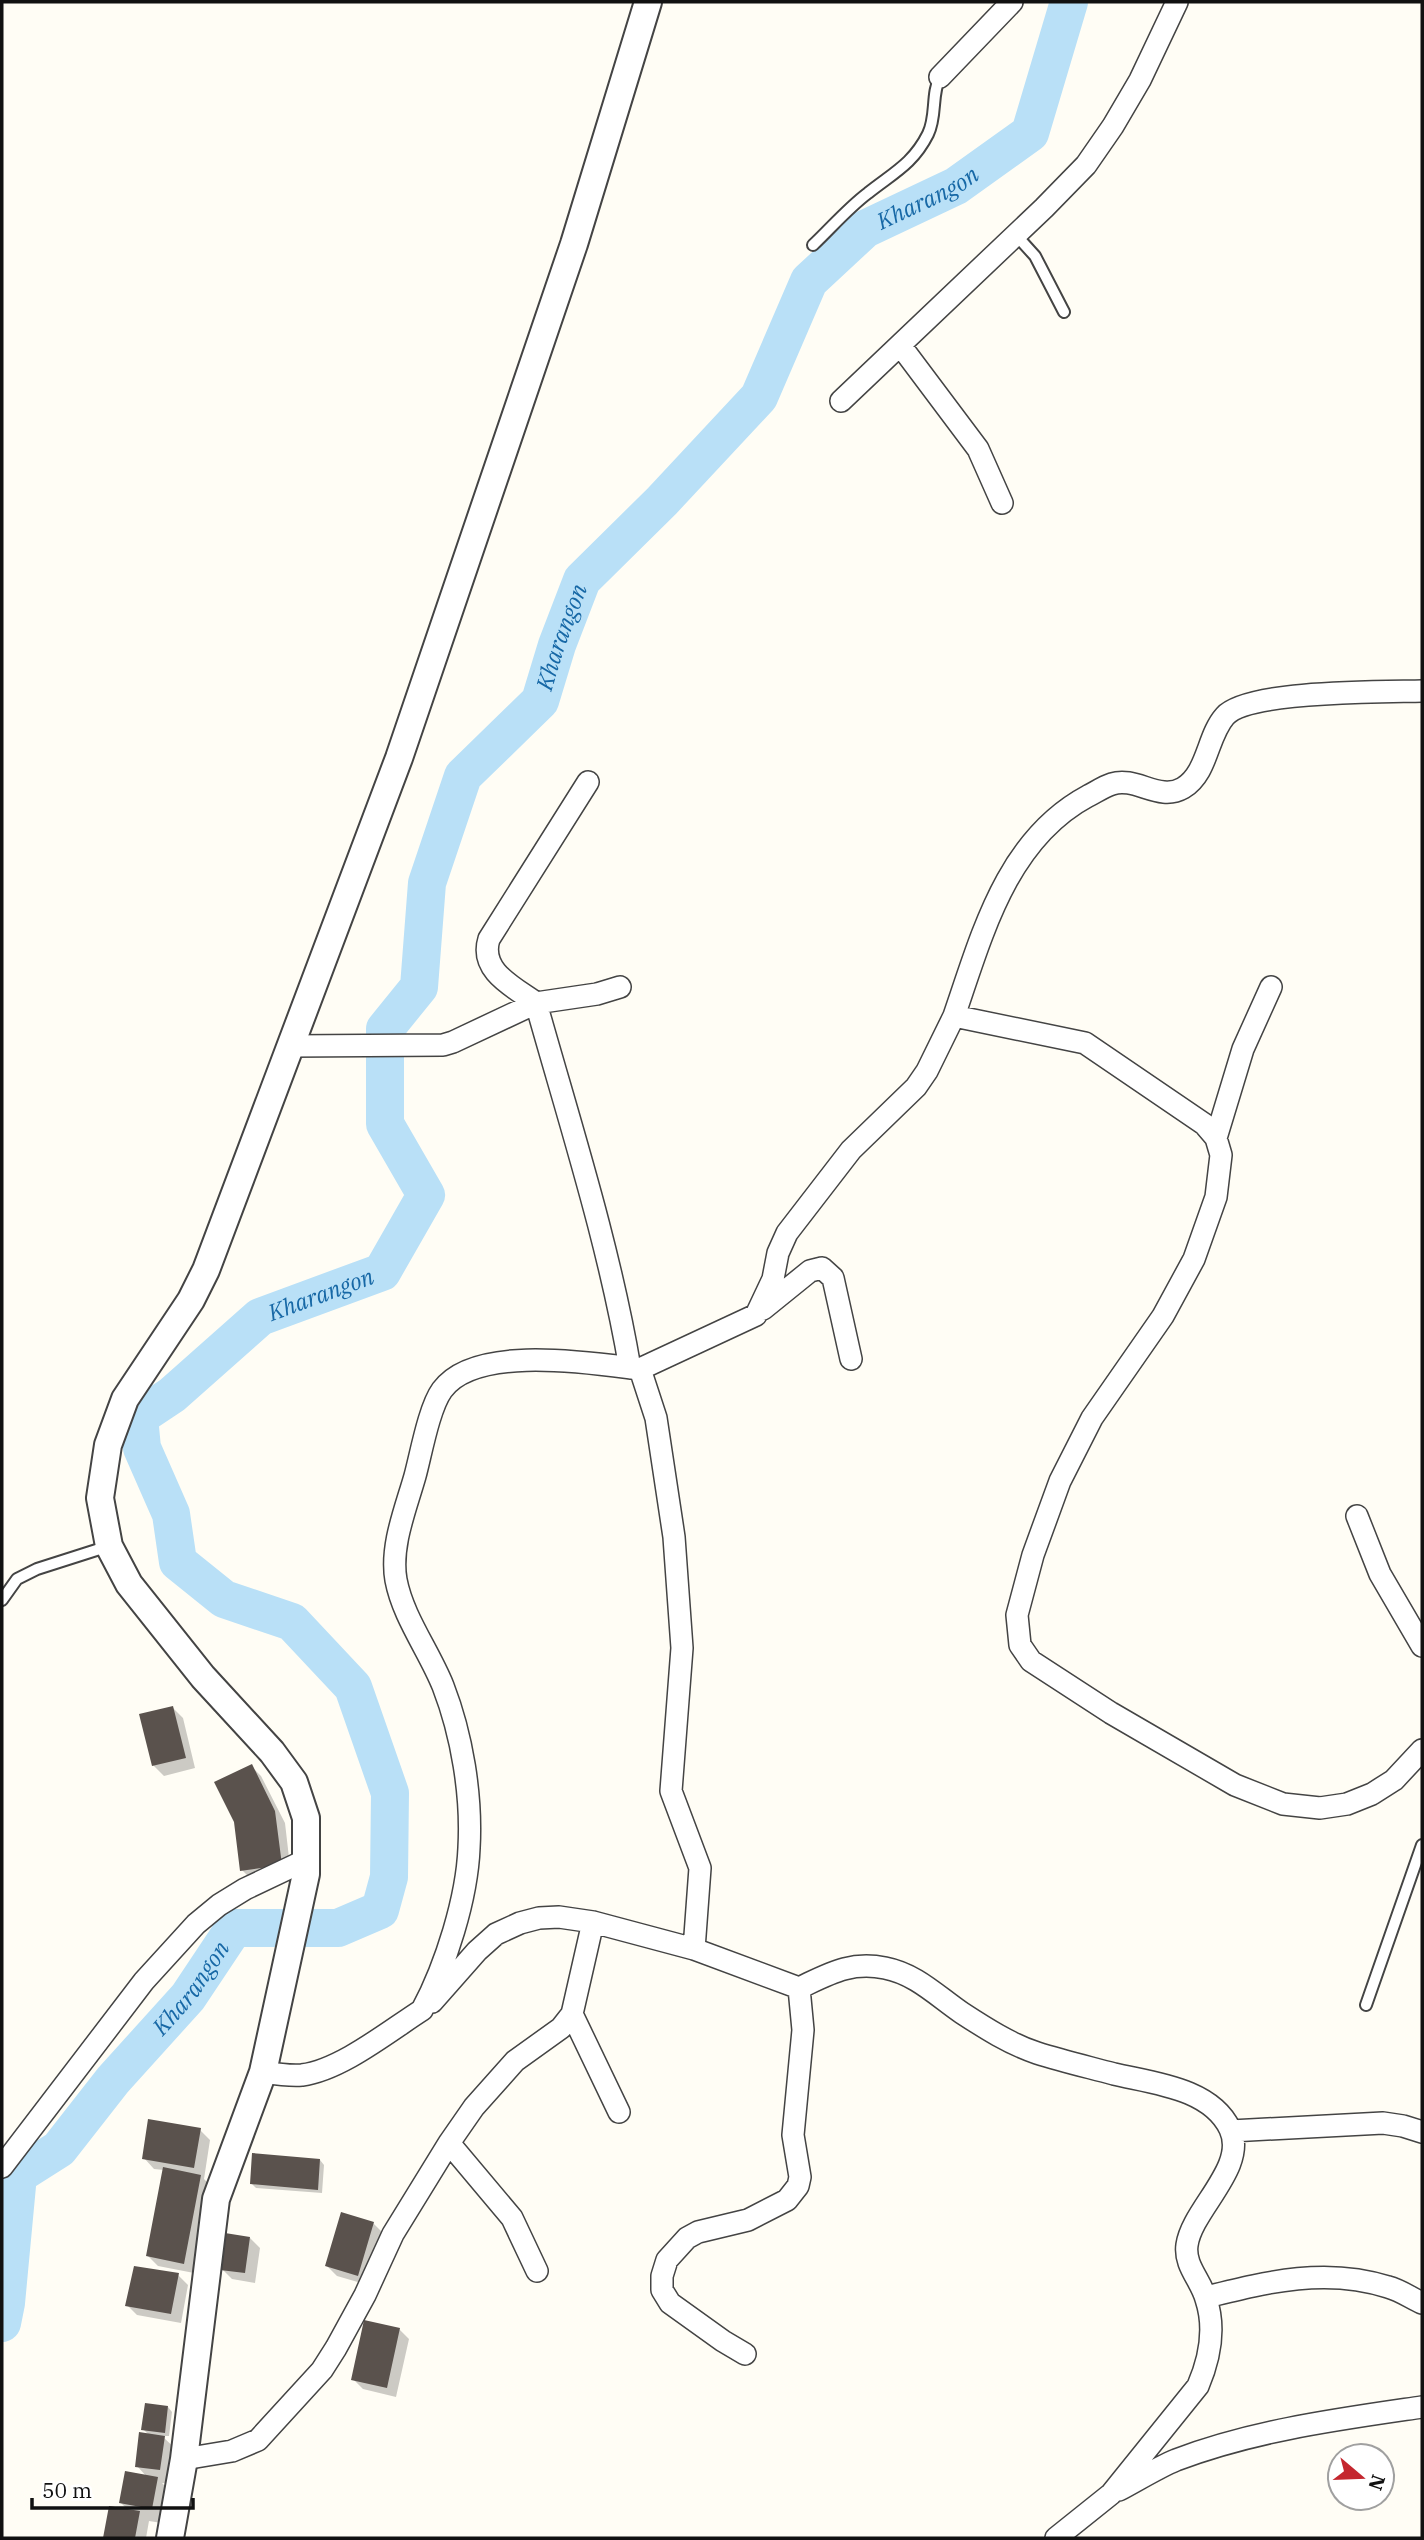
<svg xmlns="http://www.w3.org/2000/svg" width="1424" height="2540" font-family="'IBM Plex Serif',serif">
<rect width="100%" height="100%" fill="#fffdf5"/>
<path fill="#0003" d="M 173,1708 L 183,1718 L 195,1768 L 164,1776 L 153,1765 Z
M 251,1766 L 261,1776 L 285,1823 L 291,1875 L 252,1880 L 242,1870 Z
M 200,2130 L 210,2140 L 204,2179 L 211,2186 L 194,2273 L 158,2266 L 148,2256 L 164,2170 L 154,2169 L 144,2158 Z
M 320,2160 L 324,2165 L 322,2193 L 256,2188 L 251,2183 Z
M 373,2223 L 383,2233 L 368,2285 L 337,2276 L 327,2266 Z
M 250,2238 L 260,2248 L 255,2283 L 232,2279 L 222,2269 Z
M 178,2275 L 188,2285 L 181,2323 L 137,2315 L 127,2305 Z
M 399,2329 L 409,2339 L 396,2397 L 363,2389 L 353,2379 Z
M 168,2407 L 172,2412 L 169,2436 L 162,2436 L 180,2453 L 175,2484 L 162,2483 L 173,2494 L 168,2524 L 149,2521 L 146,2538 L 105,2538 L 110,2508 L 129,2511 L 121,2503 L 147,2477 L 137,2466 L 149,2435 L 143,2429 Z"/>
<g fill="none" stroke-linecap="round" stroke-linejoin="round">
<path stroke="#b9e0f7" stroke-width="38" id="s1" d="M 2,2323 L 6,2303 L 18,2175 L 59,2149 L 113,2080 L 188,1997 L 234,1928 L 338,1928 L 380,1910 L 389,1877 L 390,1793 L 353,1687 L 292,1622 L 224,1599 L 178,1562 L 171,1514 L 142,1448 L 139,1417 L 172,1395 L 260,1317 L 382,1272 L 426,1195 L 385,1124 L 385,1029 L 419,987 L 427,883 L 463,776 L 540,701 L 557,645 L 582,580 L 662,501 L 759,397 L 809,281 L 865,229 L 956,186 L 1030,133 L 1069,2"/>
</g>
<path fill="#5a524d" d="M 173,1706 L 186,1758 L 152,1766 L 139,1714 Z
M 252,1764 L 275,1811 L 282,1865 L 240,1871 L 234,1822 L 214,1782 Z
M 148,2119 L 201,2128 L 194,2168 L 142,2159 Z
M 252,2153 L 320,2159 L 318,2190 L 250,2184 Z
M 163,2167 L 201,2175 L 184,2264 L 146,2256 Z
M 341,2212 L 374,2222 L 358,2276 L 325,2266 Z
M 225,2233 L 250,2237 L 245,2273 L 220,2270 Z
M 134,2266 L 179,2273 L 171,2314 L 125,2306 Z
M 364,2320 L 400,2328 L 387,2388 L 351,2380 Z
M 145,2403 L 168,2406 L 165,2433 L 141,2430 Z
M 139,2432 L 165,2436 L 160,2470 L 135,2467 Z
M 125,2471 L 158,2477 L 152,2509 L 119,2503 Z
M 109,2506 L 140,2511 L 135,2538 L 103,2538 Z"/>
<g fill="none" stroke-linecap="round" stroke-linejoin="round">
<defs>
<path id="service" d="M 1016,235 L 1035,256 L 1064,312
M 813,245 C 831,228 848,208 868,193 C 893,173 913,164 928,134 C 937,116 931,94 940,77
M 2,1600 L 17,1579 L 37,1569 L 109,1546
M 1366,2005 L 1422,1845"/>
<path id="minor" d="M 940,77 L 1012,2
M 900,345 L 978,449 L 1002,503
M 841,401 L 1044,208 L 1086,165 L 1113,126 L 1140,80 L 1177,2
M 588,782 L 489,939 C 479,971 514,987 536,1003 L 597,994 L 620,987
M 954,1016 C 982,935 1006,840 1088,796 C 1096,792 1103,787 1112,784 C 1136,776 1159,802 1183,788 C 1208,773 1207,736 1225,716 C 1248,690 1385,692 1422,691
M 290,1046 L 443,1045 L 453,1042 L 536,1003 C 570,1124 609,1244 630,1368
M 1216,1138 L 1243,1049 L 1271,987
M 763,1309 L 810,1271 L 822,1268 L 833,1278 L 851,1359
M 640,1369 L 756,1315 L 773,1279 L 778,1253 L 787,1233 L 851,1150 L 916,1087 L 927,1071 L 954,1016 L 1085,1043 L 1204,1124 L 1216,1138 L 1221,1155 L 1216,1197 L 1194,1259 L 1163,1316 L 1092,1418 L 1060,1481 L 1033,1555 L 1017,1615 L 1020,1645 L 1031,1661 L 1111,1713 L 1235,1785 L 1283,1804 L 1320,1808 L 1347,1804 L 1372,1794 L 1394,1780 L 1422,1750
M 1357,1516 L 1380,1574 L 1422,1646
M 432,2002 L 477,1951 L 496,1934 L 520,1923 L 539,1918 L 559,1917 L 593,1922 L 694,1949 L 799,1988 C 829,1974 850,1961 885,1968 C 916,1974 937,1996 962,2013 C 985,2028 1010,2044 1037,2053 C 1062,2061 1088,2067 1114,2074 C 1152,2083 1211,2088 1230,2129 C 1248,2167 1192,2209 1187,2245 C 1184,2266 1201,2280 1206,2299 C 1216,2329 1210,2358 1198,2386 L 1111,2494 L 1056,2538
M 572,2014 L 619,2112
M 263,2072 C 276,2074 288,2076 302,2075 C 341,2070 389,2031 422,2010 C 446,1965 467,1898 469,1848 C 472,1795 462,1735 443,1686 C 429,1651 403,1617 396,1580 C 390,1546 406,1508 415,1476 C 421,1454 429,1408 442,1390 C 475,1344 591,1363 640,1369 L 656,1418 L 674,1537 L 682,1648 L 671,1791 L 700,1868 L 694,1949
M 1231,2131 L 1383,2123 L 1403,2126 L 1422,2132
M 449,2143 L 512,2218 L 537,2271
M 2,2167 L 144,1981 L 196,1924 L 219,1905 L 245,1889 L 306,1860
M 1206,2297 C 1267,2282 1326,2267 1388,2287 C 1400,2290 1411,2298 1422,2303
M 745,2354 L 723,2341 L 670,2303 L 662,2290 L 662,2276 L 667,2260 L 687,2238 L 698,2232 L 748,2220 L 787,2200 L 798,2186 L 800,2177 L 793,2135 L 803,2030 L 799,1988
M 184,2459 L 232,2451 L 258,2440 L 322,2370 L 336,2348 L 365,2295 L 393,2234 L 449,2143 L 474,2107 L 515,2061 L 561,2028 L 572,2014 L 593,1922
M 1119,2490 C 1138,2480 1157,2468 1176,2460 C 1255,2430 1340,2419 1422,2407"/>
<path id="tertiary" d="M 170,2538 L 184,2459 L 216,2199 L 263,2072 L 306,1874 L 306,1818 L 294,1782 L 272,1752 L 203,1677 L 129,1584 L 109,1546 L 100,1498 L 108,1445 L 125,1399 L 191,1300 L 206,1270 L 399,758 L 574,244 L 648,2"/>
</defs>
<use href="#service" stroke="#444" stroke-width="14"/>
<use href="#minor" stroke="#444" stroke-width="24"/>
<use href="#tertiary" stroke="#444" stroke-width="30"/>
<use href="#service" stroke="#fff" stroke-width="10"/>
<use href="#minor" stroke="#fff" stroke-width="21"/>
<use href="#tertiary" stroke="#fff" stroke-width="26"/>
</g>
<g text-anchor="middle" stroke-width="7" stroke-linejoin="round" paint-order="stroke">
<g font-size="23" font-style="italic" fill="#1768a6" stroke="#fff">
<text dy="8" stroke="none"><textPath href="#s1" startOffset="2819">Kharangon</textPath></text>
<text dy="8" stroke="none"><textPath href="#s1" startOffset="2231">Kharangon</textPath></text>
<text dy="8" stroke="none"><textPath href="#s1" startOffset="1454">Kharangon</textPath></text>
<text dy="8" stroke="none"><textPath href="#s1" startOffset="406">Kharangon</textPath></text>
</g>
</g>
<rect width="1424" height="2540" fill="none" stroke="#111111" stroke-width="7"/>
<g transform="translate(1361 2477) rotate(109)"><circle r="33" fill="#ffffff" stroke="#a0a0a0" stroke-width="2"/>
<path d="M0-5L12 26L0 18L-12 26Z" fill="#c4262e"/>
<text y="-10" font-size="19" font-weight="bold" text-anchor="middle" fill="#111111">N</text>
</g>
<path d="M32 2498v10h161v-10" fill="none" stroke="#111111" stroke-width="3.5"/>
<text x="42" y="2498" font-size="21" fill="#111111" stroke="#ffffff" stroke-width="5" paint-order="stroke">50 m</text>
</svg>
